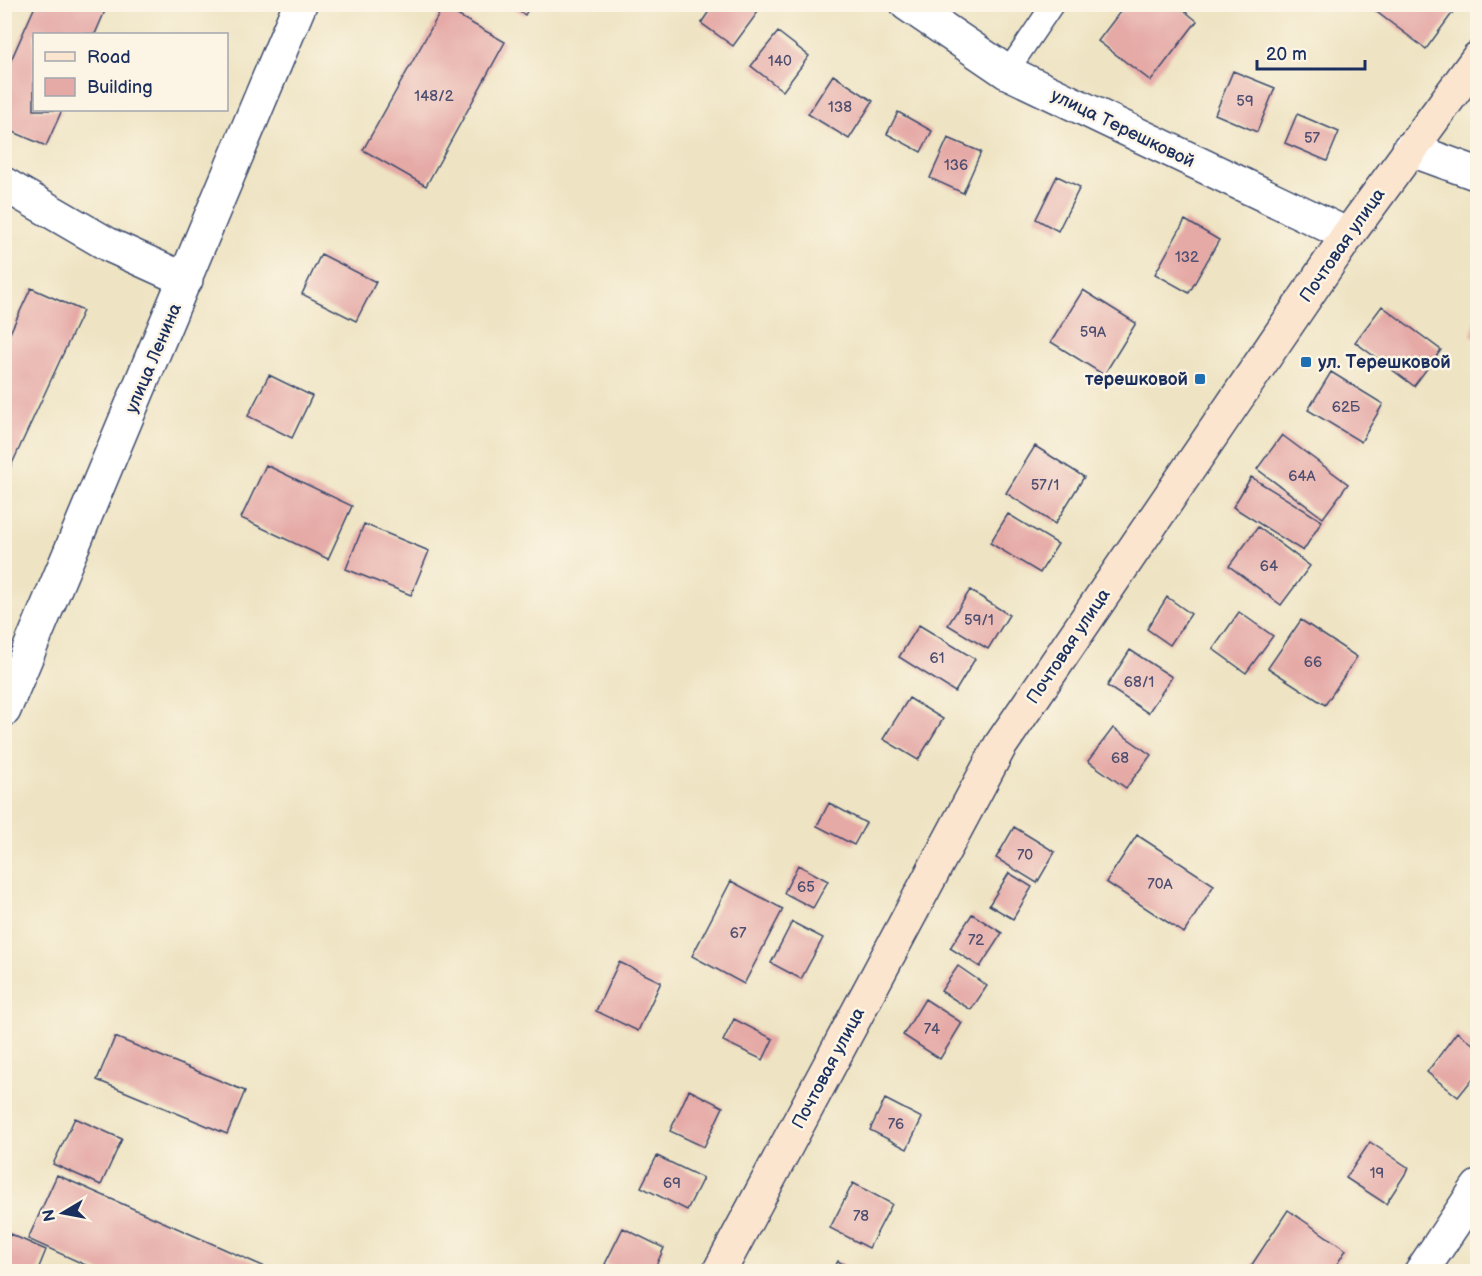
<svg xmlns="http://www.w3.org/2000/svg" width="1482" height="1276" font-family="'Balsamiq Sans',sans-serif">
<rect width="100%" height="100%" fill="#fcf5e5"/>
<filter id="ink" filterUnits="userSpaceOnUse"><feTurbulence type="fractalNoise" baseFrequency=".0167" numOctaves="2"/><feDisplacementMap in="SourceGraphic" scale="12" xChannelSelector="R" yChannelSelector="G"/><feConvolveMatrix kernelMatrix="1 2 1 2 8 2 1 2 1" color-interpolation-filters="sRGB"/></filter>
<filter id="wash" filterUnits="userSpaceOnUse"><feTurbulence type="fractalNoise" baseFrequency=".008" numOctaves="4" result="noise"/><feDisplacementMap in="SourceGraphic" scale="24" xChannelSelector="R" yChannelSelector="G"/><feGaussianBlur stdDeviation="1.35" result="paint"/><feColorMatrix in="noise" values="0 0 0 0 0 0 0 0 0 0 0 0 0 0 0 0 0 1.4 0 .05"/><feComposite in="paint" operator="in"/></filter>
<g filter="url(#wash)">
<rect width="100%" height="100%" fill="#eee3c2"/>
<g id="blocks">
<path fill="#e5a9a6" d="M 36,4 L 108,4 L 95,34 L 34,34 L 34,110 L 62,110 L 46,146 L 4,128 L 4,76 Z
M 506,4 L 531,4 L 525,15 Z
M 714,4 L 748,4 L 758,12 L 733,46 L 701,23 Z
M 1126,4 L 1176,4 L 1197,21 L 1151,81 L 1098,41 Z
M 1366,4 L 1459,4 L 1426,49 Z
M 443,7 L 505,42 L 426,186 L 363,150 Z
M 778,32 L 809,56 L 783,91 L 751,66 Z
M 1233,71 L 1275,88 L 1257,132 L 1215,114 Z
M 833,75 L 873,101 L 849,139 L 808,114 Z
M 898,112 L 932,131 L 921,152 L 887,134 Z
M 1297,114 L 1339,132 L 1327,161 L 1285,143 Z
M 948,138 L 981,152 L 963,193 L 930,178 Z
M 1057,176 L 1080,187 L 1058,231 L 1036,219 Z
M 1185,220 L 1219,240 L 1189,293 L 1155,274 Z
M 321,254 L 376,282 L 356,321 L 302,294 Z
M 31,288 L 83,311 L 4,481 L 4,346 Z
M 1083,290 L 1136,323 L 1104,375 L 1051,342 Z
M 1382,306 L 1441,350 L 1414,386 L 1355,342 Z
M 1477,313 L 1478,313 L 1478,338 L 1471,336 Z
M 1331,372 L 1383,404 L 1361,442 L 1308,410 Z
M 269,375 L 312,396 L 292,438 L 248,416 Z
M 1282,435 L 1348,484 L 1323,518 L 1257,469 Z
M 1035,446 L 1084,477 L 1055,524 L 1006,493 Z
M 266,465 L 352,506 L 328,559 L 241,518 Z
M 1251,477 L 1322,521 L 1303,551 L 1233,507 Z
M 1008,514 L 1058,544 L 1040,573 L 990,543 Z
M 364,524 L 429,551 L 411,595 L 346,569 Z
M 1258,527 L 1310,566 L 1281,605 L 1229,566 Z
M 970,590 L 1009,615 L 988,649 L 948,625 Z
M 1167,597 L 1191,614 L 1170,645 L 1147,629 Z
M 1239,612 L 1273,636 L 1246,673 L 1213,649 Z
M 1301,620 L 1357,657 L 1325,705 L 1268,668 Z
M 919,625 L 975,659 L 955,692 L 899,657 Z
M 1130,650 L 1172,677 L 1148,713 L 1107,686 Z
M 909,698 L 943,719 L 918,760 L 883,739 Z
M 1113,728 L 1151,755 L 1126,788 L 1088,761 Z
M 829,803 L 866,823 L 854,845 L 817,826 Z
M 1014,827 L 1055,852 L 1037,883 L 996,858 Z
M 1137,835 L 1214,885 L 1184,933 L 1106,882 Z
M 798,865 L 828,881 L 813,908 L 784,893 Z
M 1009,873 L 1032,887 L 1013,919 L 989,905 Z
M 731,881 L 783,909 L 744,984 L 692,956 Z
M 972,914 L 1002,933 L 980,967 L 950,948 Z
M 792,922 L 823,938 L 801,979 L 771,963 Z
M 619,962 L 661,982 L 638,1031 L 596,1011 Z
M 958,966 L 987,986 L 971,1010 L 941,991 Z
M 925,999 L 962,1023 L 940,1059 L 903,1035 Z
M 734,1019 L 773,1039 L 763,1060 L 723,1041 Z
M 1457,1032 L 1478,1048 L 1478,1072 L 1458,1097 L 1427,1072 Z
M 115,1037 L 245,1091 L 227,1134 L 97,1080 Z
M 689,1090 L 723,1107 L 704,1147 L 670,1131 Z
M 885,1099 L 922,1118 L 907,1149 L 870,1130 Z
M 75,1118 L 122,1139 L 101,1185 L 53,1164 Z
M 1370,1142 L 1409,1168 L 1386,1204 L 1346,1178 Z
M 657,1156 L 703,1178 L 687,1210 L 641,1187 Z
M 57,1175 L 265,1267 L 263,1272 L 101,1272 L 28,1239 Z
M 853,1183 L 892,1204 L 869,1248 L 830,1228 Z
M 1288,1210 L 1346,1250 L 1332,1272 L 1247,1272 Z
M 623,1228 L 664,1248 L 653,1272 L 621,1272 L 605,1264 Z
M 10,1234 L 46,1250 L 37,1272 L 4,1272 L 4,1248 Z
M 838,1261 L 856,1272 L 832,1272 Z"/>
</g>
</g>
<g filter="url(#ink)">
<use href="#blocks" fill-opacity="0" stroke="#3b4a6d" stroke-width="1.5"/>
<g fill="none" stroke-linecap="round" stroke-linejoin="round">
<defs>
<path id="service" d="M 1007,72 L 1053,4"/>
<path id="minor" d="M 907,4 L 1007,72 L 1348,235
M 1409,149 L 1478,174
M 4,184 L 109,245 L 186,280
M 4,710 L 300,4
M 1421,1272 L 1478,1187"/>
<path id="secondary" d="M 719,1272 L 1000,746 L 1348,235 L 1478,58"/>
</defs>
<use href="#service" stroke="#3b4a6d" stroke-width="24"/>
<use href="#minor" stroke="#3b4a6d" stroke-width="36"/>
<use href="#secondary" stroke="#3b4a6d" stroke-width="36"/>
<use href="#service" stroke="#fff" stroke-width="21"/>
<use href="#minor" stroke="#fff" stroke-width="33"/>
<use href="#secondary" stroke="#fbe5cf" stroke-width="33"/>
</g>
</g>
<g fill="#1f6fb2" stroke="#fcf5e5" stroke-width="2">
<rect x="1300" y="356" width="12" height="12" rx="3"/>
<rect x="1194" y="373" width="12" height="12" rx="3"/>
</g>
<g text-anchor="middle" stroke-width="5" stroke-linejoin="round" paint-order="stroke">
<g font-size="15" fill="#4e4e70">
<text x="780" y="66">140</text>
<text x="434" y="101">148/2</text>
<text x="1245" y="106">59</text>
<text x="840" y="112">138</text>
<text x="1312" y="143">57</text>
<text x="956" y="170">136</text>
<text x="1187" y="262">132</text>
<text x="1093" y="337">59А</text>
<text x="1346" y="412">62Б</text>
<text x="1302" y="481">64А</text>
<text x="1045" y="490">57/1</text>
<text x="1269" y="571">64</text>
<text x="979" y="625">59/1</text>
<text x="937" y="663">61</text>
<text x="1313" y="667">66</text>
<text x="1139" y="687">68/1</text>
<text x="1120" y="763">68</text>
<text x="1025" y="860">70</text>
<text x="1160" y="889">70А</text>
<text x="806" y="892">65</text>
<text x="738" y="938">67</text>
<text x="976" y="945">72</text>
<text x="932" y="1034">74</text>
<text x="896" y="1129">76</text>
<text x="1377" y="1178">19</text>
<text x="672" y="1188">69</text>
<text x="861" y="1221">78</text>
</g>
<g font-size="18" fill="#1b2f5e" stroke="#fcf5e5">
<text transform="translate(1123 128) rotate(26)" y="6">улица Терешковой</text>
<text transform="translate(1342 245) rotate(-55)" y="6">Почтовая улица</text>
<text transform="translate(153 358) rotate(-67)" y="6">улица Ленина</text>
<text transform="translate(1068 646) rotate(-56)" y="6">Почтовая улица</text>
<text transform="translate(828 1068) rotate(-62)" y="6">Почтовая улица</text>
</g>
<g font-size="18" font-weight="bold" fill="#1b2f5e" stroke="#fcf5e5" text-anchor="start">
<text x="1318" y="368">ул. Терешковой</text>
<text x="1188" y="385" text-anchor="end">терешковой</text>
</g>
</g>
<rect width="1482" height="1276" fill="none" stroke="#fcf5e5" stroke-width="24"/>
<rect x="33" y="33" width="195" height="78" fill="#fcf5e5" stroke="#a2a6af" stroke-width="1.5"/>
<rect x="45" y="52" width="30" height="9" fill="#fbe5cf" stroke="#a2a6af" stroke-width="1.5"/>
<text x="87" y="63" font-size="18" fill="#1b2f5e">Road</text>
<rect x="45" y="78" width="30" height="18" fill="#e5a9a6" stroke="#a2a6af" stroke-width="1.5"/>
<text x="87" y="93" font-size="18" fill="#1b2f5e">Building</text>
<g transform="translate(63 1213) rotate(260)" stroke="#fcf5e5" stroke-width="4.5" paint-order="stroke">
<path d="M0-4.5L10 22L0 15L-10 22Z" fill="#1b2f5e"/>
<text y="-9" font-size="16" font-weight="bold" text-anchor="middle" fill="#1b2f5e">N</text>
</g>
<path d="M1257 60v9h108v-9" fill="none" stroke="#1b2f5e" stroke-width="3"/>
<text x="1266" y="60" font-size="18" fill="#1b2f5e" stroke="#fcf5e5" stroke-width="4.5" paint-order="stroke">20 m</text>
</svg>
